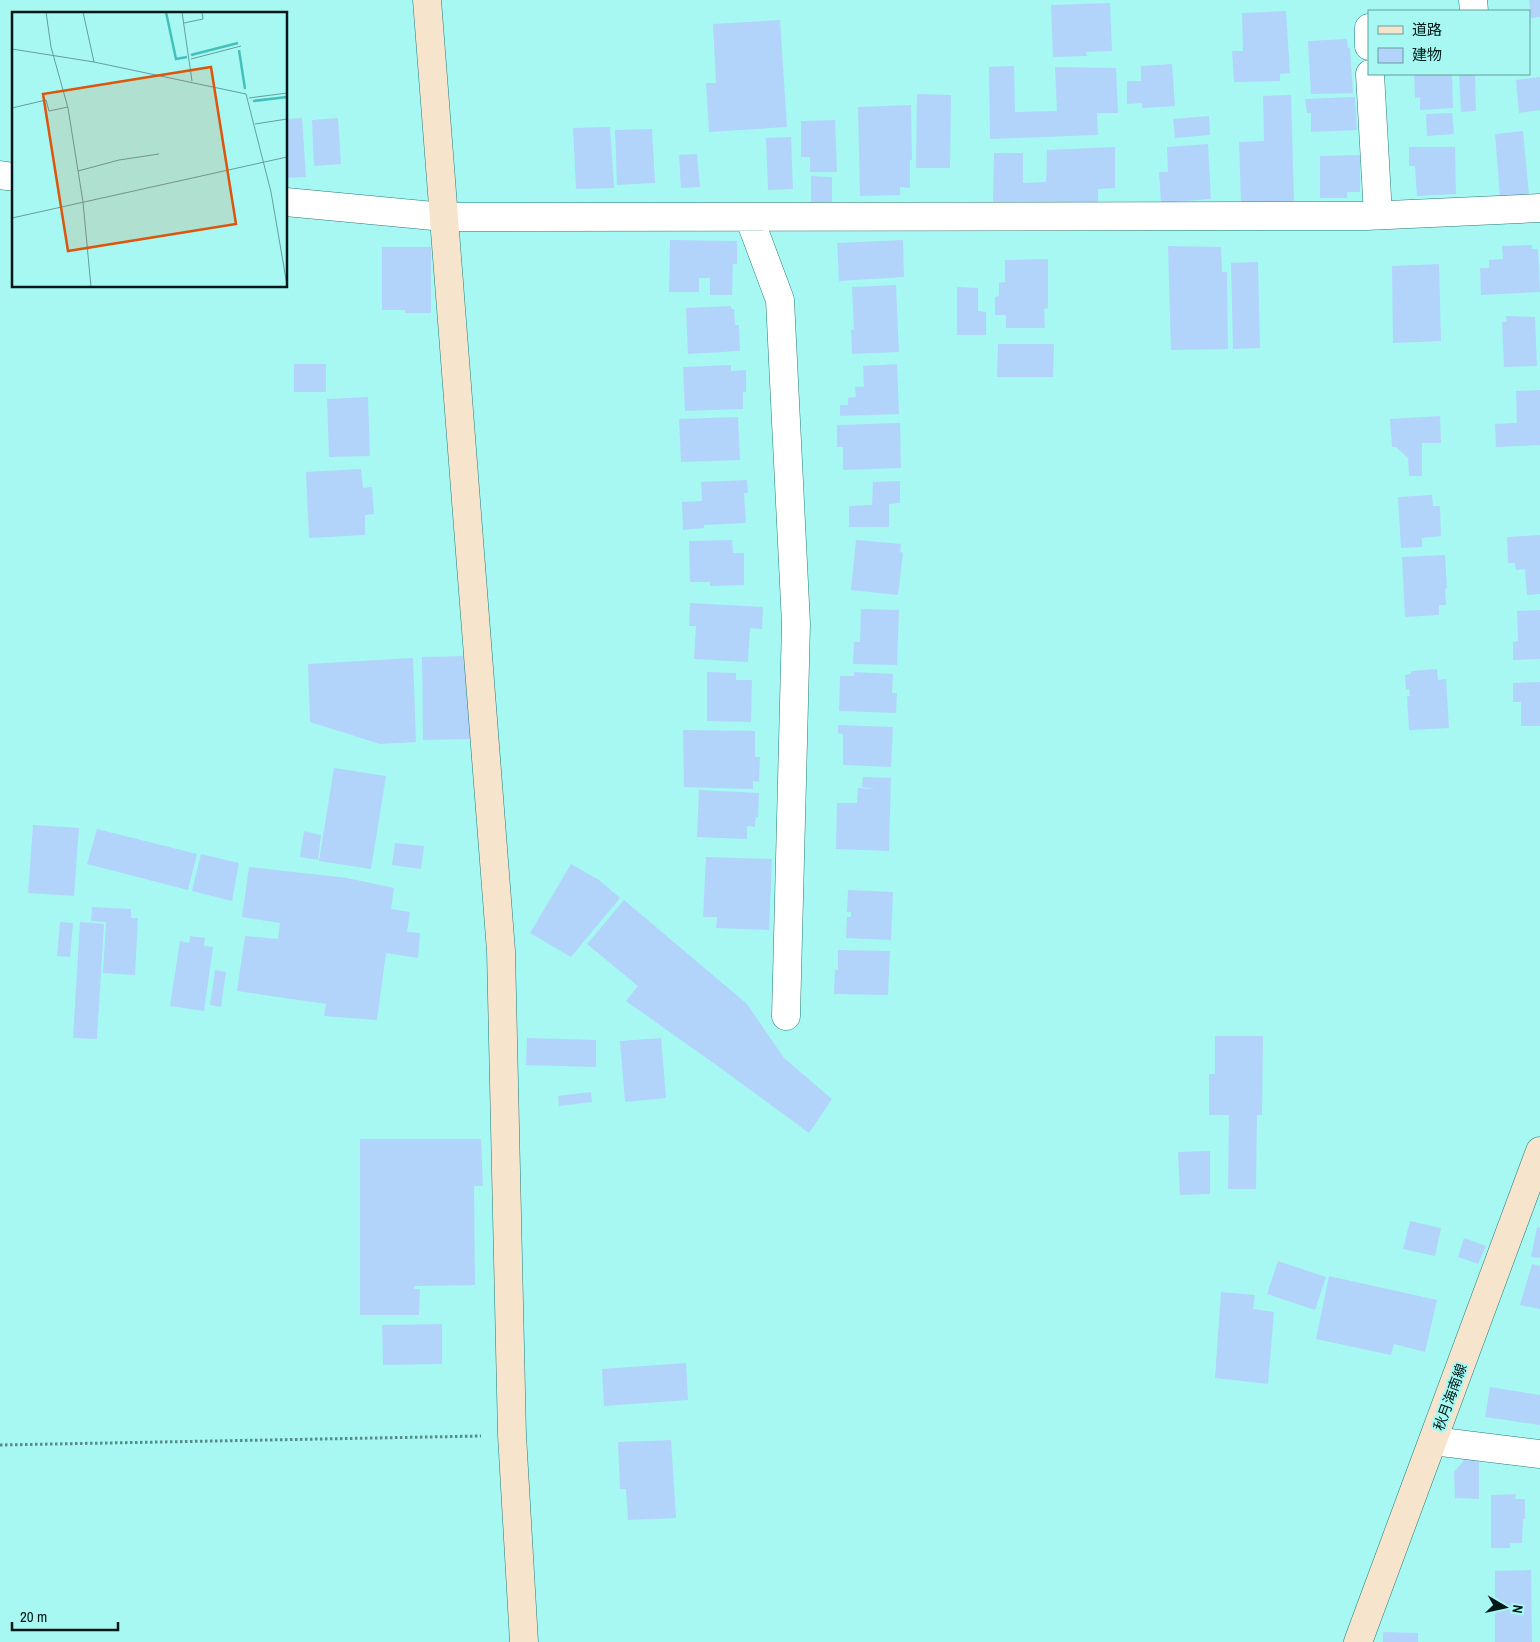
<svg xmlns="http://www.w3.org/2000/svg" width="1540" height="1642" font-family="'Archivo Narrow','Noto Sans JP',sans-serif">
<rect width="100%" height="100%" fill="#a7f8f3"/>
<path fill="#b2d4fa" d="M 1529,0 L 1540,0 L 1540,17 L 1531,18 Z
M 1110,3 L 1112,51 L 1086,52 L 1087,56 L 1053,57 L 1051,5 Z
M 1286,11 L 1290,73 L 1280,74 L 1280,81 L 1234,82 L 1232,51 L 1243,51 L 1242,13 Z
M 780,20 L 787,127 L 709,132 L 706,83 L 716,83 L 713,24 Z
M 1347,39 L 1348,48 L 1350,48 L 1353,93 L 1311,94 L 1308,41 Z
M 1172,64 L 1175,106 L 1142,108 L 1142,103 L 1127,104 L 1127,81 L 1141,81 L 1141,66 Z
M 1014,66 L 1015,112 L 1057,111 L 1055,67 L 1116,68 L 1118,113 L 1097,113 L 1098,135 L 990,139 L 989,67 Z
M 1414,74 L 1452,74 L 1453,108 L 1420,110 L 1420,97 L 1415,98 Z
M 1459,74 L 1475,74 L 1476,111 L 1461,112 Z
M 1540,77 L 1540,110 L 1519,113 L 1516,80 Z
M 917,94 L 951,95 L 950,168 L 916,168 Z
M 1291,95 L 1294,201 L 1241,203 L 1239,142 L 1264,141 L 1263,96 Z
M 1355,97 L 1357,130 L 1311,132 L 1311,113 L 1307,113 L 1305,99 Z
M 911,105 L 912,160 L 910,160 L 910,188 L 900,187 L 900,195 L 860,196 L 858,107 Z
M 1452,113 L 1454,134 L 1427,136 L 1426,114 Z
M 1209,116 L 1210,135 L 1175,138 L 1173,119 Z
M 302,118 L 306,177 L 286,178 L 286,119 Z
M 338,118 L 341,164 L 314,166 L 312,120 Z
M 835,120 L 837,172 L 810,172 L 810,157 L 801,157 L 801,121 Z
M 610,127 L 614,188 L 576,189 L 573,128 Z
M 652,129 L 655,183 L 617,185 L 615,130 Z
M 1523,131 L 1529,195 L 1500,197 L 1495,134 Z
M 791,137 L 793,189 L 768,190 L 766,138 Z
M 1208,144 L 1211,199 L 1161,203 L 1159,172 L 1168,172 L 1167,147 Z
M 1115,147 L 1115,188 L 1098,189 L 1098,203 L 993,204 L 994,153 L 1023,153 L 1023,183 L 1046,182 L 1047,150 Z
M 1409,147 L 1455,147 L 1456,194 L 1417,196 L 1415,166 L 1409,166 Z
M 697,154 L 700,187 L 681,188 L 679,155 Z
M 1360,155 L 1360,192 L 1347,192 L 1347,198 L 1320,198 L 1320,156 Z
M 811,176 L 832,177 L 832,207 L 811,207 Z
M 670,240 L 737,241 L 737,264 L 733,264 L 732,295 L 710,295 L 710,278 L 699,278 L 699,292 L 669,292 Z
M 903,240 L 904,277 L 839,281 L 837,243 Z
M 1532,245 L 1532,249 L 1538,249 L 1540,292 L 1481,295 L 1480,268 L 1489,268 L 1489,260 L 1503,259 L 1502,246 Z
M 1168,246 L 1221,247 L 1222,272 L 1227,272 L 1228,349 L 1171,350 Z
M 382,247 L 431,247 L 431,313 L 405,313 L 405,310 L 382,310 Z
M 1048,259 L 1048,308 L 1044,309 L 1045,328 L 1006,328 L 1006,315 L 995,315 L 995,297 L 999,296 L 999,283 L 1005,282 L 1005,260 Z
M 1258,262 L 1260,348 L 1233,349 L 1231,263 Z
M 1439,264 L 1441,341 L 1393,343 L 1392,266 Z
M 896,285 L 899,352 L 852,354 L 851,330 L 854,330 L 852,287 Z
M 957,287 L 978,288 L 978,311 L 986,312 L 986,335 L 957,335 Z
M 731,306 L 731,309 L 734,309 L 735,325 L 739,325 L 740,351 L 688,354 L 686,308 Z
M 1506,316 L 1535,317 L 1537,366 L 1504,367 L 1502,322 L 1507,322 Z
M 998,344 L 1054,344 L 1053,377 L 997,377 Z
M 294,364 L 326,364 L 326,392 L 294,392 Z
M 897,364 L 899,414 L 840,416 L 840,405 L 848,405 L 848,398 L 856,397 L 855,387 L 864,387 L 863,366 Z
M 731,365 L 731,371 L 746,370 L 746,392 L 743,392 L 743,409 L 685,411 L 683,367 Z
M 1540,390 L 1540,445 L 1496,447 L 1495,424 L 1517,423 L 1516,391 Z
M 368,397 L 370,456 L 329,457 L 327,399 Z
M 1440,416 L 1441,443 L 1422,443 L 1422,476 L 1409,476 L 1408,458 L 1396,447 L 1392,447 L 1390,419 Z
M 738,417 L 740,460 L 681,462 L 679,419 Z
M 900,423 L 901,468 L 843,470 L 843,447 L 837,447 L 837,425 Z
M 361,469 L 363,488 L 372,487 L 374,514 L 365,515 L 365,535 L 309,538 L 306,472 Z
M 747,480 L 748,493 L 744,493 L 746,523 L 704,525 L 704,528 L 683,530 L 682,502 L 702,501 L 701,482 Z
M 900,481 L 900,503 L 889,504 L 889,527 L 849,527 L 849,506 L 872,505 L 873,482 Z
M 1432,495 L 1433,506 L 1440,506 L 1441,536 L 1422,538 L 1422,547 L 1401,548 L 1398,497 Z
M 1540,535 L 1540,594 L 1527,595 L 1525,569 L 1516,570 L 1515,563 L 1508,563 L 1507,537 Z
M 732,540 L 733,553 L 744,553 L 744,585 L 710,586 L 710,582 L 690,582 L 689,541 Z
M 856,540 L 901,544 L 900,552 L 903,553 L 898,595 L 851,590 Z
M 1445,555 L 1447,588 L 1445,589 L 1446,605 L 1439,605 L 1439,615 L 1405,617 L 1402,557 Z
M 690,603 L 763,607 L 762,629 L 750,628 L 748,662 L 694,659 L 696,626 L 689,626 Z
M 861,609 L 899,610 L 897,665 L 853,664 L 854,642 L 860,642 Z
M 1540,610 L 1540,659 L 1513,660 L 1513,642 L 1518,641 L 1517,611 Z
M 468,656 L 470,739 L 423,740 L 422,657 Z
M 413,658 L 416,742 L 380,744 L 310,722 L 308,664 Z
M 1437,669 L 1438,680 L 1446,679 L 1449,728 L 1409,730 L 1407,696 L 1410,696 L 1409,689 L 1406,690 L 1405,675 L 1411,674 L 1411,671 Z
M 707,672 L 736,673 L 736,680 L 752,680 L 751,722 L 707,721 Z
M 854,672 L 893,674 L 892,693 L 897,693 L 896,713 L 839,711 L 840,676 L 854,676 Z
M 1540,682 L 1540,726 L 1521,726 L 1521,702 L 1513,702 L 1513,683 Z
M 838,725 L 893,727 L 891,767 L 843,765 L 843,734 L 838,733 Z
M 683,730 L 755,731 L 755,757 L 760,757 L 759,782 L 753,781 L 753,789 L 684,787 Z
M 334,768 L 386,776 L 371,869 L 319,861 Z
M 863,777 L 891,778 L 889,851 L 836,849 L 837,803 L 857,803 L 858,788 L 876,789 L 862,787 Z
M 699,790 L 759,793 L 758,817 L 756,817 L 755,827 L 747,826 L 747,839 L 697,837 Z
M 33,825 L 79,828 L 74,896 L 28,893 Z
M 97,829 L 197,854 L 188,890 L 87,864 Z
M 304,831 L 321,835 L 318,860 L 300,857 Z
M 395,843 L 424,846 L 421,869 L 392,865 Z
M 201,854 L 239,863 L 232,901 L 192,891 Z
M 706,857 L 772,859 L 769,930 L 716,928 L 717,917 L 703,917 Z
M 571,864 L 599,880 L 620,898 L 571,957 L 530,933 Z
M 249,867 L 347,878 L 394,888 L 391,909 L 410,912 L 407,932 L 420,933 L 418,958 L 386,953 L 377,1020 L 324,1016 L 326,1004 L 237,991 L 245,936 L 278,939 L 280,923 L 242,917 Z
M 848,890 L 893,892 L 891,940 L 846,938 L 847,917 L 851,917 L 851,912 L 847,912 Z
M 624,900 L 747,1004 L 784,1058 L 832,1099 L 809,1133 L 726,1072 L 626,1001 L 638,986 L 587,944 Z
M 92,907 L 131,909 L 131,918 L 138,918 L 135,975 L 103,973 L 106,922 L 91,921 Z
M 60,922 L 73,923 L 70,957 L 57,956 Z
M 80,922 L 104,924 L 97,1039 L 73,1038 Z
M 190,936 L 205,938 L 204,946 L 213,947 L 204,1011 L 170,1006 L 180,941 L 189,943 Z
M 838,950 L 890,951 L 888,995 L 834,994 L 835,970 L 838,970 Z
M 215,970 L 226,972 L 221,1007 L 210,1005 Z
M 1215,1036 L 1263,1036 L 1262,1115 L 1257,1115 L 1256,1189 L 1228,1189 L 1229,1115 L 1209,1115 L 1209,1074 L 1215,1074 Z
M 527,1038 L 596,1040 L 596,1067 L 526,1065 Z
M 661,1038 L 666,1098 L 625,1102 L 620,1041 Z
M 591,1092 L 592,1102 L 559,1106 L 558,1096 Z
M 360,1139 L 481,1139 L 483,1186 L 474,1186 L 475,1285 L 414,1286 L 414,1289 L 420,1289 L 419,1315 L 360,1315 Z
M 1210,1151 L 1210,1194 L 1180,1195 L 1178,1152 Z
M 1410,1221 L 1441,1228 L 1435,1256 L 1403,1249 Z
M 1537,1227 L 1540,1228 L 1540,1258 L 1531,1257 Z
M 1464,1238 L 1486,1246 L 1478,1264 L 1458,1257 Z
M 1278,1261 L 1326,1277 L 1315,1310 L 1267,1294 Z
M 1532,1264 L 1540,1266 L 1540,1309 L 1520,1305 Z
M 1329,1276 L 1437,1300 L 1425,1352 L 1394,1344 L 1391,1355 L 1316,1339 Z
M 1221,1292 L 1255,1295 L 1253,1309 L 1274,1312 L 1268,1384 L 1215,1378 Z
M 442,1324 L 442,1364 L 383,1365 L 382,1325 Z
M 686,1363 L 688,1400 L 604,1406 L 602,1369 Z
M 1490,1387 L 1540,1395 L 1540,1425 L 1485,1417 Z
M 671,1440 L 676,1518 L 628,1520 L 626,1489 L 620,1489 L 618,1442 Z
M 1465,1459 L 1479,1459 L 1479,1499 L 1455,1498 L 1454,1472 Z
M 1516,1494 L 1515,1499 L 1525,1499 L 1525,1519 L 1523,1519 L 1522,1543 L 1510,1543 L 1510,1548 L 1491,1548 L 1491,1495 Z
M 1531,1570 L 1532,1642 L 1495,1642 L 1495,1571 Z
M 1383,1632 L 1418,1633 L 1418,1642 L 1383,1642 Z"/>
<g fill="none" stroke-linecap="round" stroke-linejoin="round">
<defs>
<path id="street" d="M 1473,0 L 1474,11
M 1369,28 L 1369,46
M 1370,74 L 1378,215
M 0,175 L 14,177
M 286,202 L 444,217 L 1366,216 L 1540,208
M 749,217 L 780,300 L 796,624 L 786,1016
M 1433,1441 L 1540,1454"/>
<path id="secondary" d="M 427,0 L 501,951 L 512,1435 L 524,1642
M 1358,1642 L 1540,1151"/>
</defs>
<use href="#street" stroke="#257b77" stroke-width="29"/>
<use href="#secondary" stroke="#257b77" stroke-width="29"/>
<path stroke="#568b88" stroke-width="3" stroke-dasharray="2.5 2.5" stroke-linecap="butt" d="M 0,1445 L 481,1436"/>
<use href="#street" stroke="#fff" stroke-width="28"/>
<use href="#secondary" stroke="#f7e4cc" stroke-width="28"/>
</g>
<g text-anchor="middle" stroke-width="4.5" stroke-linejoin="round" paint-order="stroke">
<g font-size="14" fill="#001817" stroke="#a7f8f3">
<text transform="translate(1450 1397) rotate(-70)" y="5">秋月海南線</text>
</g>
</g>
<g transform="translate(12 12)">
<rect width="275" height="275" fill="#a7f8f3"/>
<path fill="none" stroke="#44c0bb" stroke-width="2.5" d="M 154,0 L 164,47 L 175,45M 227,38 L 233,77M 179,43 L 226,31M 241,89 L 275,85"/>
<path fill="none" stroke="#649e9b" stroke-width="1" d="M 34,0 L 39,35 L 56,96 L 71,190 L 79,275M 71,0 L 82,50M 170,0 L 180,69M 172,11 L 191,7 L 190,0M 0,37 L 82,50 L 234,82 L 259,180 L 275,273M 179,47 L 229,34M 237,86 L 275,81M 0,96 L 34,88 L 37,99 L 56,95M 243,112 L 275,107M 0,124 L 0,141M 66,159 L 107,148 L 147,142M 0,206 L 275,145"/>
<path fill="#dc560d" fill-opacity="0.15" stroke="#dc560d" stroke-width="2.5" d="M 199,55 L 224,212 L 56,239 L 31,82 Z"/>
<rect width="275" height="275" fill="none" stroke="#001817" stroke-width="2.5"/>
</g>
<rect x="1368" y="10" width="162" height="65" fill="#a7f8f3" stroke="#649e9b"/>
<rect x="1378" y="26" width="25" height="8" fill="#f7e4cc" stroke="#649e9b"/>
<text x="1412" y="35" font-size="15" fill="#001817">道路</text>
<rect x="1378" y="48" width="25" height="15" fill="#b2d4fa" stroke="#649e9b"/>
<text x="1412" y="60" font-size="15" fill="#001817">建物</text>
<g transform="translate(1505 1607) rotate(99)" stroke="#a7f8f3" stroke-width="4" paint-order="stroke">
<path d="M0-4L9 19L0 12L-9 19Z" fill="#001817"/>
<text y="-8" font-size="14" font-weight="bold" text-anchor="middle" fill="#001817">N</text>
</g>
<path d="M12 1622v8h106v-8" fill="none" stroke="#001817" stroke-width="2.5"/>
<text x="20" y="1622" font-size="15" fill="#001817" stroke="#a7f8f3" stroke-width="4" paint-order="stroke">20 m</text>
</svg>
